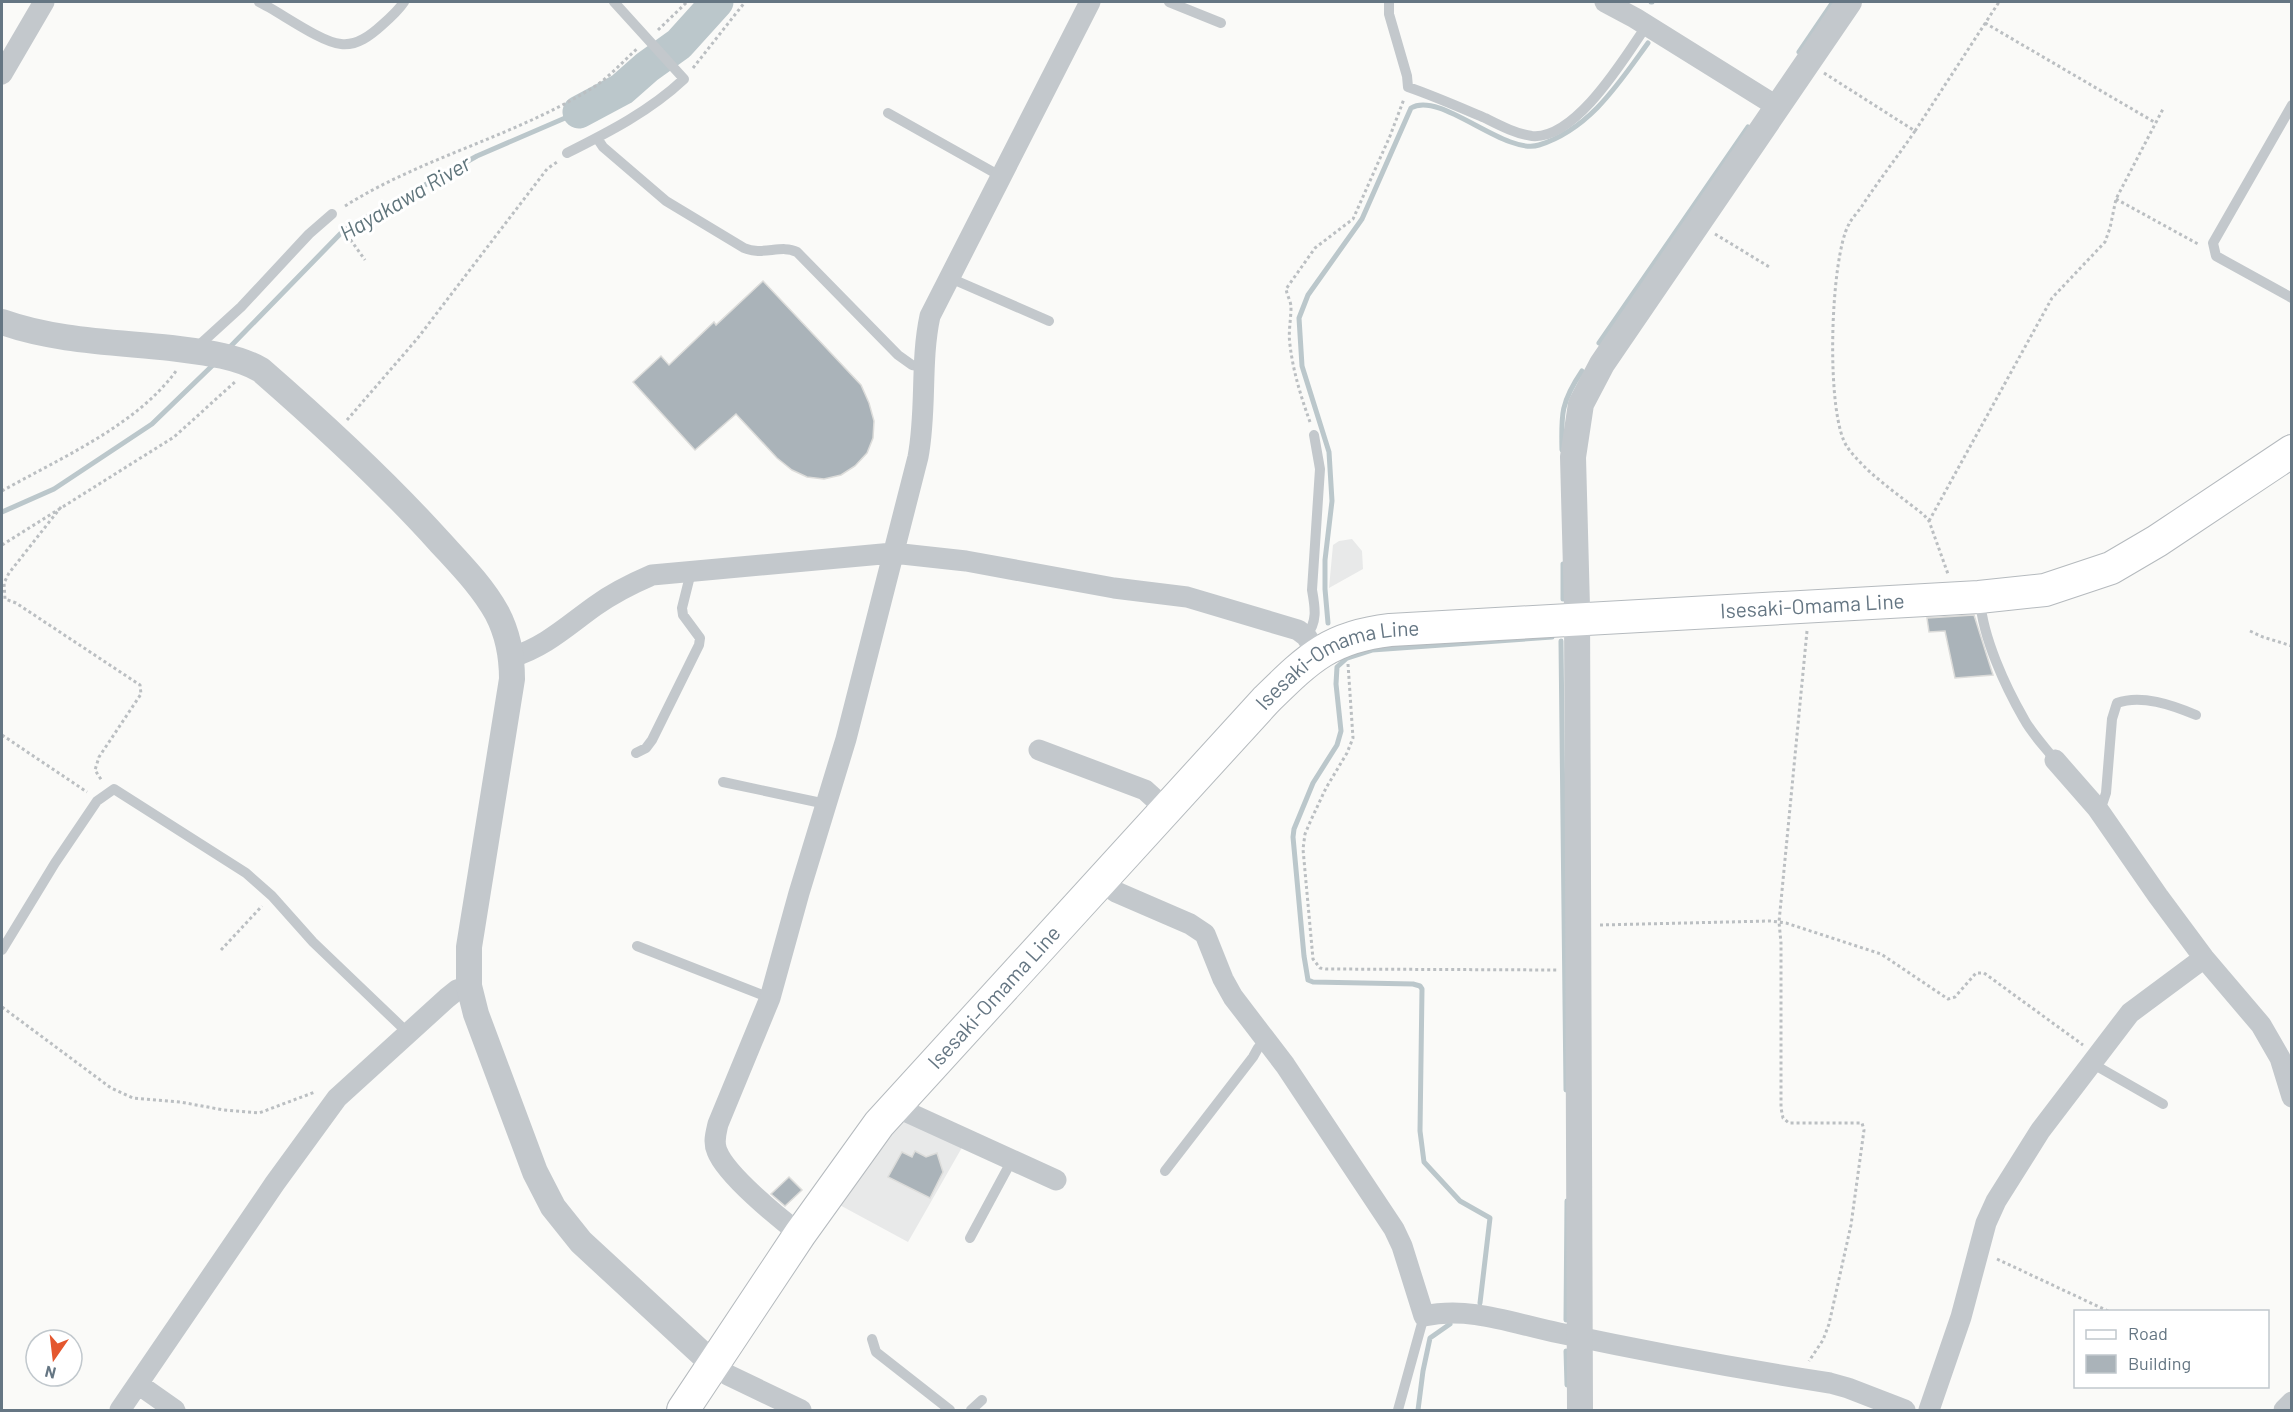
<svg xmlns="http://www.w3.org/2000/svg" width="2293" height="1412" font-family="Barlow,sans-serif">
<rect width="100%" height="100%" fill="#fafaf8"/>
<path fill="#e8e9e9" d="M 1352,539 L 1362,551 L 1363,569 L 1329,588 L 1333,545 L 1339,541 Z
M 904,1117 L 964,1144 L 908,1242 L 836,1203 Z"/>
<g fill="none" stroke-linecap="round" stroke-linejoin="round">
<path stroke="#bbc7cb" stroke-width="5" d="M 1651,2 L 1652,2
M 1799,52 L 1833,2
M 1599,343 L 1748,127
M 227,350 L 344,230 L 477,156 L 579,112
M 1562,450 C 1561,414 1561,402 1582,371
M 2,512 L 54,489 L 152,424 L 215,363
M 1563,564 L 1563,599
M 1328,623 L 1325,589 L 1325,560 L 1332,501 L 1329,452 L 1302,366 L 1299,318 L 1308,295 L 1362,219 L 1411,108 C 1440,90 1505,156 1539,145 C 1590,129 1619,83 1648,43
M 1561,641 L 1566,1090
M 1480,1303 L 1490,1218 L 1460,1201 L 1424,1162 L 1420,1131 L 1422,989 L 1420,986 L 1413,984 L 1313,982 L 1308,980 L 1304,956 L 1293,837 L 1294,829 L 1313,783 L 1337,745 L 1341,731 L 1336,684 L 1337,667 L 1347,658 L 1372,650 L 1552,637
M 1566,1320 L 1567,1201
M 1566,1351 L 1567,1385
M 1418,1410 L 1423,1371 L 1430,1338 L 1450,1324"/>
<path stroke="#bbc7cb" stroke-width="33" d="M 579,112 L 622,89 L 647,67 L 679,44 L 717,2"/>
</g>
<path fill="#aab3b9" stroke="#dcdcda" stroke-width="1.5" d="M 763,281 L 861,385 L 869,403 L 874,421 L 873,438 L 867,453 L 855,466 L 841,475 L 824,479 L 807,477 L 792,470 L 777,458 L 736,414 L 695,450 L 633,382 L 661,356 L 669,365 L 714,322 L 716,325 Z
M 1974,615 L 1993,675 L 1955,678 L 1945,631 L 1929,632 L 1927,618 Z
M 915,1151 L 926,1157 L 937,1153 L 943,1172 L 930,1198 L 888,1177 L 902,1152 L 912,1157 Z
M 789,1177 L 802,1190 L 785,1206 L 771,1194 Z"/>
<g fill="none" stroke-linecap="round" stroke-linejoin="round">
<defs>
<g id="primary">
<path id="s1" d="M 683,1410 L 800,1234 L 879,1124 L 1266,700 C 1308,659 1329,637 1390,630 L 1979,597 L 2045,590 L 2111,568 L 2157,541 L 2292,451"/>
</g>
</defs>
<use href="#primary" stroke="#b5babe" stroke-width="34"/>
<path stroke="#bbbfc2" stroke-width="3" stroke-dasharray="3 3" stroke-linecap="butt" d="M 1985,23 L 2156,123
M 658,30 L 687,2
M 693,68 L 745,2
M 1824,73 L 1915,131 L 1999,2
M 1915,131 C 1898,156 1879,180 1862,206 C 1858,212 1852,218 1849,224 C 1830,257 1825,419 1848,448 C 1866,473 1899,495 1924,515 L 1929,521 L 1948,574
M 2116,199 L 2198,244
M 345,206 C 421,158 512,137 589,90 C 607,80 622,62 638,48
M 340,225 L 365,260
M 1715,234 L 1771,268
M 347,420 L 417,339 L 547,169 L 557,162
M 1310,422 C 1301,397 1293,371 1290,345 C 1288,332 1291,320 1291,307 C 1291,302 1287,295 1286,289 L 1315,248 L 1353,219 L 1390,136 L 1404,99
M 2,491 C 60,458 136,426 176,371
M 61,507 L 9,573 L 4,583 L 5,599 L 16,603 L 140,685 L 141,694 L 99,757 L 95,770 L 102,781
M 1929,521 L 2052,298 L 2105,242 L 2110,228 L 2116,199 L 2164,107
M 2,545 L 174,437 L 236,381
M 1807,631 L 1779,922 L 1781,943 L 1781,1108 L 1783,1118 L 1789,1123 L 1862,1123 L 1864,1130 L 1851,1225 L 1829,1324 L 1823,1340 L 1809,1361
M 2250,631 L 2263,637 L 2292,646
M 1348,664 L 1353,738 L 1347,753 L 1326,788 L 1311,820 L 1305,834 L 1303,849 L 1313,959 L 1320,968 L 1326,969 L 1558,970
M 2,735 L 87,792
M 1600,925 L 1770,921 L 1786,923 L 1881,954 L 1948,999 L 1955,997 L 1976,973 L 1984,973 L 2083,1045
M 221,950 L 262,906
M 2,1007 L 111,1088 L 133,1098 L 180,1102 L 224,1110 L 259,1113 L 315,1092
M 1997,1259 L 2110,1312"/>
<path stroke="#c3c8cc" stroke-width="10" d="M 259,2 C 280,12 320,42 341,44 C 357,46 371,35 382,25 C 390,18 398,11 404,2
M 1169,2 L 1221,23
M 1389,2 L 1389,14 L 1407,76 L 1408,87 C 1434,96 1459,107 1485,118 C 1499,125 1516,134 1532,136 C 1576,140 1625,57 1647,25
M 2292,105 L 2213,243 L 2216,256 L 2292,298
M 888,113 L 1002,177
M 597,138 L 603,147 L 666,201 L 744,248 C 762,256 782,244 797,252 L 898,355 L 912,365 L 924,367
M 567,153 C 609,132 650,111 684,79 L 614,2
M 950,278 L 1049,321
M 196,348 L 241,307 L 309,234 L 332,214
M 1980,600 C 1983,638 2005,686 2024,719 C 2032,734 2045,747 2055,760
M 1306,636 C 1318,622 1315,607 1312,590 L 1320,469 L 1314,435
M 636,753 L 646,748 L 652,740 L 699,645 L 700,638 L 683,615 L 682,608 L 691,572
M 723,782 L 826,804
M 2097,808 L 2103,802 L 2106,793 L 2112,719 L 2117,703 C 2141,694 2172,705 2196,715
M 637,946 L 770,998
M 2,950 L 55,863 L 97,801 L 114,789 L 246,873 L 272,896 L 313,942 L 407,1032
M 2093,1064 L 2163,1104
M 1165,1171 L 1253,1057 L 1258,1048 L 1265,1040
M 970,1238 L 1012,1160
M 872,1339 L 876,1352 L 950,1410
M 971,1410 L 982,1400
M 1398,1410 L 1424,1316"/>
<path stroke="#c3c8cc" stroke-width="21" d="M 1605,2 L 1635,18 L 1778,107
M 2,74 L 44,2
M 512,657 C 545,647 567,626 595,606 C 613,593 631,584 652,575 L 893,553 L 966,561 L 1114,588 L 1187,597 L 1298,630 L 1306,636 L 1317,653
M 1039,750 L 1145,790 L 1167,810
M 2055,760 L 2097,808 L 2158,896 L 2204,958 L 2261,1025 L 2280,1058 L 2292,1097
M 1101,882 L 1116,892 L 1190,924 L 1205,934 L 1223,979 L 1233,997 L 1285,1065 L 1394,1229 L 1402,1246 L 1424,1316 C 1471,1306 1514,1324 1559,1333 C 1649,1352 1740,1369 1830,1383 L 1848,1388 L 1905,1410
M 898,1102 L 909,1113 L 1056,1180
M 800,1234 C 779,1218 726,1175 717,1151 C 713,1142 716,1133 718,1124 L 770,998 L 799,893 L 846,739 L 918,457 C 927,410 920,362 930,316 L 1090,2
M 713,1364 L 728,1375 L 801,1410
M 138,1384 L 175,1410
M 120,1410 L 275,1183 L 337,1098 L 447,998 L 457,990 L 469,986
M 1929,1410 L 1961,1317 L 1986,1223 L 1996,1201 L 2040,1131 L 2130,1013 L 2204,958
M 2284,1410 L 2292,1402"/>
<path stroke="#c3c8cc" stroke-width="26" d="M 2,322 C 55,341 115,342 171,348 C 201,352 235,355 261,370 C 323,424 384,480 439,541 C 460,564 482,586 497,613 C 508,634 512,655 512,679 L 469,947 L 469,986 L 476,1014 L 535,1172 L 553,1207 L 581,1242 L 713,1364
M 1580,1410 L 1577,607 L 1573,457 L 1581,404 L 1602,364 L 1849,2"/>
<use href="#primary" stroke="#fff" stroke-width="32"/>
</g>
<g text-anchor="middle" stroke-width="6" stroke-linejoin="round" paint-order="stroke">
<g font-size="21" fill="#657683" stroke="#fff">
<text dy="7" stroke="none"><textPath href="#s1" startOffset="1490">Isesaki-Omama Line</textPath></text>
<text dy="7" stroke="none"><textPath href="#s1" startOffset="1004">Isesaki-Omama Line</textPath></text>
<text dy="7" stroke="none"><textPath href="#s1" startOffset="518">Isesaki-Omama Line</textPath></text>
</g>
<g font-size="22" font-style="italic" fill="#60757c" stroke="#fff">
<text transform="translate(405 198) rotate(-30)" y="8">Hayakawa River</text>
</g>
</g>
<rect width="2293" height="1412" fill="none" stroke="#657683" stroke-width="6"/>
<rect x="2074" y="1310" width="195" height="78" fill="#ffffff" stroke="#c1c8cd" stroke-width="1.5"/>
<rect x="2086" y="1330" width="30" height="9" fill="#ffffff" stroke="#c1c8cd" stroke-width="1.5"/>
<text x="2128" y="1340" font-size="18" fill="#657683">Road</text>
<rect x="2086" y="1355" width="30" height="18" fill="#aab3b9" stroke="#c1c8cd" stroke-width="1.5"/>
<text x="2128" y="1370" font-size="18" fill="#657683">Building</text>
<g transform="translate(54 1358) rotate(194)"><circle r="28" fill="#ffffff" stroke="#c1c8cd" stroke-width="1.5"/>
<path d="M0-4.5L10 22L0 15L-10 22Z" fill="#e4572e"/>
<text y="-9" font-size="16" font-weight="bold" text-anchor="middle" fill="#657683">N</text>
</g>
</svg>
